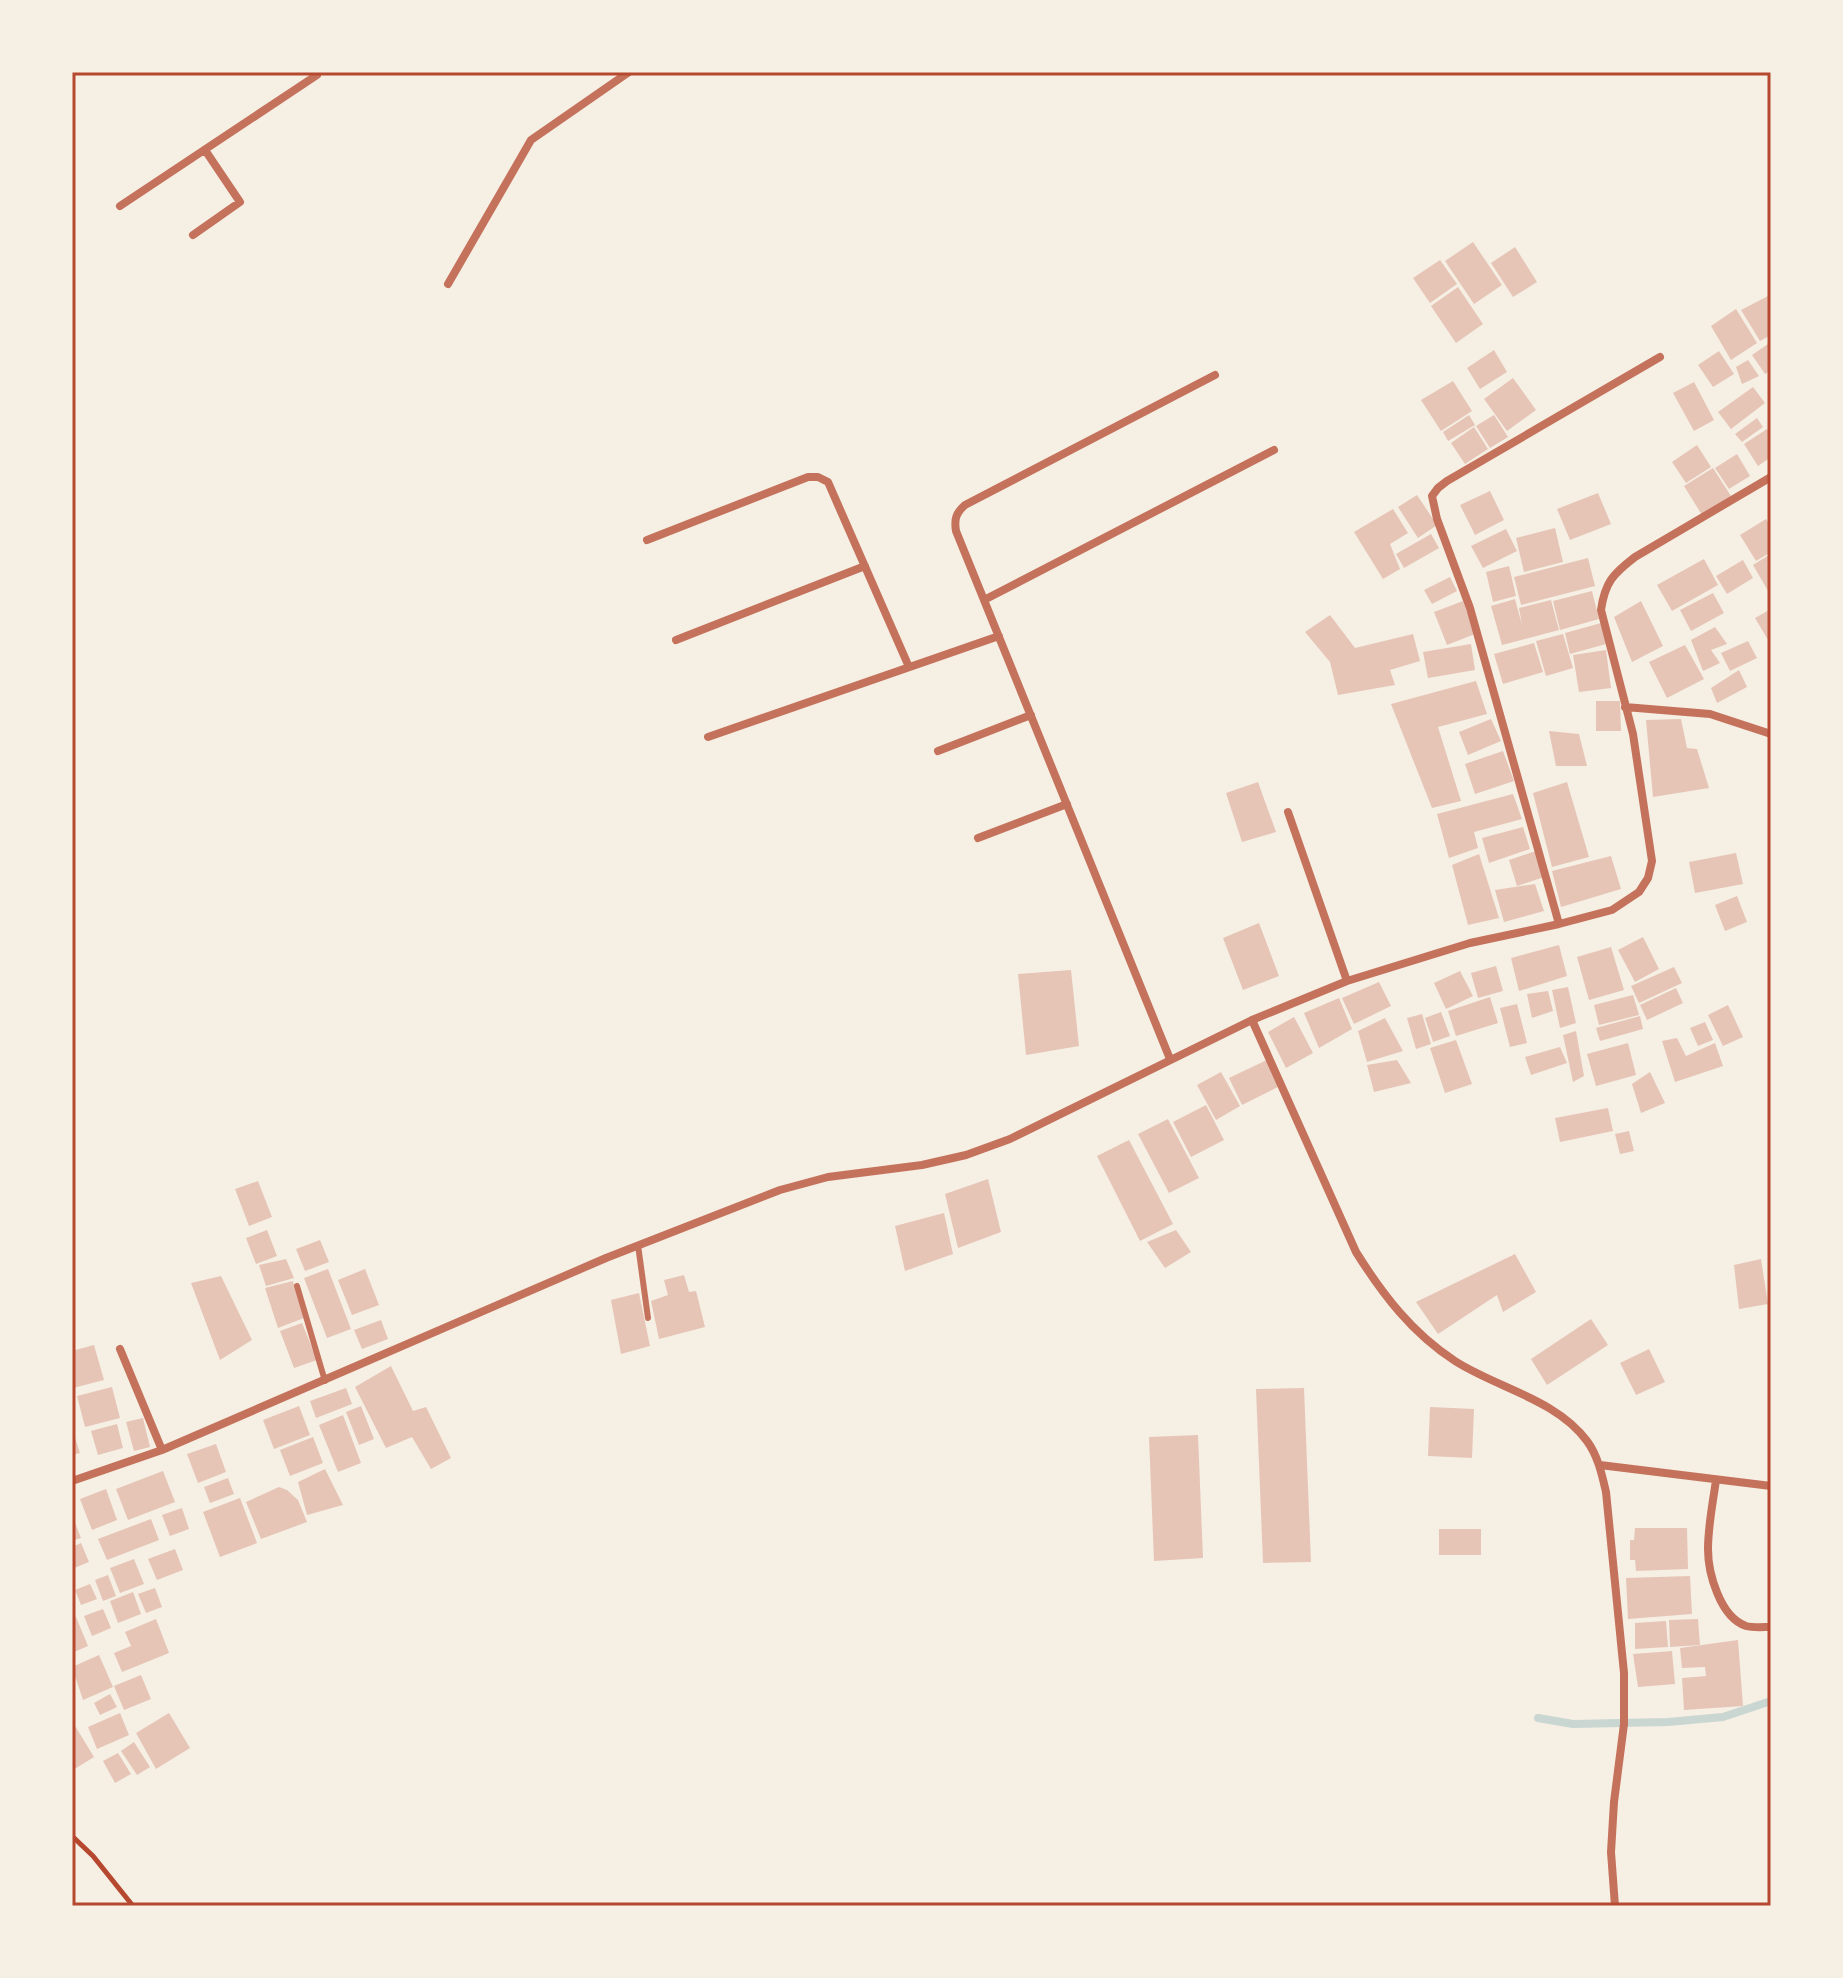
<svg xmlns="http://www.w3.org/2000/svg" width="1843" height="1978" font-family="'Asap Condensed',sans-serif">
<rect width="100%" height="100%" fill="#f6efe4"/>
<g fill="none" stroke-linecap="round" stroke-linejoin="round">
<path stroke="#c9d6d2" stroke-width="8" d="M 1538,1718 L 1573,1724 L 1668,1722 L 1723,1717 L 1771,1701"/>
</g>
<path fill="#e6c5b7" d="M 1473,242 L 1502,285 L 1474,304 L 1445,261 Z
M 1515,247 L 1537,282 L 1513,297 L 1491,263 Z
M 1440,260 L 1457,284 L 1430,303 L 1413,278 Z
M 1458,287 L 1483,324 L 1456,343 L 1431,306 Z
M 1770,295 L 1771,335 L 1760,341 L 1741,310 Z
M 1736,309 L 1757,343 L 1731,360 L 1711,326 Z
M 1771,342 L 1771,371 L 1765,374 L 1752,355 Z
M 1494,350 L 1507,372 L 1480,389 L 1467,368 Z
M 1719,351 L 1734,374 L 1713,387 L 1698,365 Z
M 1748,360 L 1759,376 L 1742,384 L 1736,367 Z
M 1513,378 L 1536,410 L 1507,431 L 1484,399 Z
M 1453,381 L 1472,411 L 1441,431 L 1421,400 Z
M 1694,382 L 1714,420 L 1694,431 L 1673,393 Z
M 1753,387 L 1765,403 L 1731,429 L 1718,412 Z
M 1469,415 L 1475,425 L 1448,441 L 1443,432 Z
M 1494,415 L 1508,437 L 1490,448 L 1476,426 Z
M 1757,418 L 1763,427 L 1742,442 L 1735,434 Z
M 1474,427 L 1488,449 L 1465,464 L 1451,443 Z
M 1767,429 L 1771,435 L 1771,457 L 1758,466 L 1744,444 Z
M 1697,445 L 1711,467 L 1686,483 L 1672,462 Z
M 1737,454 L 1750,476 L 1729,489 L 1715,468 Z
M 1713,468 L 1731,496 L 1702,515 L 1684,486 Z
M 1490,491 L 1504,520 L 1475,535 L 1460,505 Z
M 1598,493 L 1611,524 L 1570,540 L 1557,509 Z
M 1417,495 L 1437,525 L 1418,538 L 1398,507 Z
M 1393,509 L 1408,533 L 1390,544 L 1400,569 L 1383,579 L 1354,532 Z
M 1766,519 L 1771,527 L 1771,552 L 1756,561 L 1740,535 Z
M 1555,528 L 1563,562 L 1524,572 L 1516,538 Z
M 1506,529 L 1517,551 L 1483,568 L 1471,546 Z
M 1431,534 L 1439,548 L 1404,568 L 1396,554 Z
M 1769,555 L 1771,558 L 1771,596 L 1753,565 Z
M 1588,558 L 1595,586 L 1521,605 L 1514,577 Z
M 1704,559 L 1718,585 L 1672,611 L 1657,585 Z
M 1743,560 L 1753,578 L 1727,594 L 1716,576 Z
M 1509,566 L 1516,596 L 1493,602 L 1486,572 Z
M 1450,577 L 1457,591 L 1432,604 L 1424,590 Z
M 1592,591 L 1599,619 L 1560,630 L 1553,601 Z
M 1713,593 L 1724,613 L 1691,631 L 1680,610 Z
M 1515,599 L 1522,625 L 1519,608 L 1551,600 L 1559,630 L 1502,645 L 1491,606 Z
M 1463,601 L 1475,634 L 1447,645 L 1434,612 Z
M 1641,601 L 1663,646 L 1632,662 L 1614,617 Z
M 1771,609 L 1771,645 L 1755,618 Z
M 1330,615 L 1355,648 L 1413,634 L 1420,661 L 1390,670 L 1395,685 L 1338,695 L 1330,662 L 1305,632 Z
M 1601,623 L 1606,644 L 1570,654 L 1565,633 Z
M 1715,627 L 1727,644 L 1711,650 L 1720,663 L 1703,671 L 1691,640 Z
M 1563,634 L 1573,668 L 1546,676 L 1536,641 Z
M 1748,641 L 1757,658 L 1730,671 L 1721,653 Z
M 1534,643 L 1543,672 L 1503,684 L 1494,654 Z
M 1471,644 L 1475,670 L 1428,678 L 1423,652 Z
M 1685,645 L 1704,679 L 1667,698 L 1649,662 Z
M 1606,650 L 1611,688 L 1579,692 L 1573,655 Z
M 1739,670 L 1747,687 L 1717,703 L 1711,688 Z
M 1476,681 L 1487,714 L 1438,727 L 1461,801 L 1432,808 L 1391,704 Z
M 1596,701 L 1620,701 L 1621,731 L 1596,731 Z
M 1491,719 L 1501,741 L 1468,755 L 1459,732 Z
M 1681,719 L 1687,748 L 1697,749 L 1709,788 L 1653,797 L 1646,720 Z
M 1549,731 L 1579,734 L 1587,766 L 1556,766 Z
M 1503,751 L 1514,781 L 1475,794 L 1465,764 Z
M 1258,782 L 1276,832 L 1242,842 L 1226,793 Z
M 1567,782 L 1589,857 L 1552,867 L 1533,793 Z
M 1513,794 L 1522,819 L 1474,832 L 1478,848 L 1449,858 L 1437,814 Z
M 1523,827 L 1530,849 L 1489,863 L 1482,838 Z
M 1536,851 L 1544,877 L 1517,886 L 1509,860 Z
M 1736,853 L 1743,884 L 1695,893 L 1689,862 Z
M 1479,854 L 1499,918 L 1468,925 L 1452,865 Z
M 1611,856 L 1621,889 L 1561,907 L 1552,871 Z
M 1535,884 L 1544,911 L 1504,922 L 1495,890 Z
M 1737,896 L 1747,922 L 1725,931 L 1715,905 Z
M 1259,923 L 1279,976 L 1243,990 L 1223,938 Z
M 1643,937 L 1659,969 L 1635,982 L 1618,950 Z
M 1559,945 L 1567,976 L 1519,991 L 1511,958 Z
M 1611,947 L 1624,990 L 1589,1000 L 1577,957 Z
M 1496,966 L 1503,991 L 1478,998 L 1471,973 Z
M 1674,967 L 1682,983 L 1639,1003 L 1631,986 Z
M 1071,970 L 1079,1046 L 1026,1055 L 1018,974 Z
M 1460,971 L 1473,996 L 1446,1009 L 1434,983 Z
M 1379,982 L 1391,1006 L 1354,1024 L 1342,998 Z
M 1568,987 L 1576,1023 L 1560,1028 L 1552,990 Z
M 1676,988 L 1683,1003 L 1647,1020 L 1640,1005 Z
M 1548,991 L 1553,1011 L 1532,1018 L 1527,994 Z
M 1633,995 L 1639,1015 L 1599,1025 L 1594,1005 Z
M 1490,997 L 1498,1023 L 1456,1036 L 1448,1011 Z
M 1339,998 L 1352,1029 L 1319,1048 L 1304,1013 Z
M 1517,1004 L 1527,1043 L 1510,1047 L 1500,1008 Z
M 1728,1005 L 1743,1037 L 1723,1046 L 1708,1015 Z
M 1441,1012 L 1450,1036 L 1433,1042 L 1425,1018 Z
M 1422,1014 L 1431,1044 L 1416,1049 L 1407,1018 Z
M 1640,1016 L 1643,1029 L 1600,1041 L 1596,1028 Z
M 1294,1017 L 1313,1053 L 1286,1068 L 1268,1032 Z
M 1385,1018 L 1403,1051 L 1367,1062 L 1358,1031 Z
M 1705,1022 L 1713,1040 L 1698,1046 L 1690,1028 Z
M 1576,1031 L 1584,1076 L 1573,1082 L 1563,1035 Z
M 1677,1038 L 1686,1056 L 1715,1043 L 1723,1066 L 1675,1082 L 1662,1041 Z
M 1456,1040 L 1472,1084 L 1445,1093 L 1430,1048 Z
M 1628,1043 L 1636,1075 L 1596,1086 L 1587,1054 Z
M 1560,1047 L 1567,1063 L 1531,1075 L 1525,1057 Z
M 1269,1059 L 1282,1085 L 1242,1105 L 1229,1078 Z
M 1397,1060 L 1411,1083 L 1374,1092 L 1367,1065 Z
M 1221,1072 L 1240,1106 L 1216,1120 L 1197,1085 Z
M 1650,1072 L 1665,1103 L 1641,1113 L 1632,1084 Z
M 1206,1105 L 1224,1140 L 1191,1157 L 1173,1122 Z
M 1608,1108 L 1613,1131 L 1560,1142 L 1555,1118 Z
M 1168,1119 L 1199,1178 L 1169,1193 L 1138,1134 Z
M 1629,1131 L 1634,1151 L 1620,1154 L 1615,1134 Z
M 1129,1140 L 1173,1224 L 1140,1241 L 1097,1156 Z
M 988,1179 L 1001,1232 L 958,1248 L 945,1194 Z
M 258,1181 L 272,1217 L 249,1226 L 235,1189 Z
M 944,1213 L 953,1254 L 905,1271 L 895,1226 Z
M 267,1230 L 277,1256 L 256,1264 L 246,1238 Z
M 1176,1230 L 1191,1252 L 1165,1268 L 1147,1242 Z
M 320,1240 L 329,1262 L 305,1271 L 296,1249 Z
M 1515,1254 L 1536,1292 L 1503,1312 L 1497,1295 L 1438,1334 L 1416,1302 Z
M 286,1259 L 294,1278 L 266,1286 L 259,1265 Z
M 1761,1259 L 1768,1304 L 1739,1309 L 1734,1265 Z
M 328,1269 L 351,1329 L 327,1338 L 304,1278 Z
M 365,1269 L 379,1305 L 352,1315 L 338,1280 Z
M 684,1275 L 689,1292 L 696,1291 L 705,1327 L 659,1339 L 651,1301 L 668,1295 L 664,1280 Z
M 221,1276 L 252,1340 L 220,1360 L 191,1283 Z
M 293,1281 L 304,1318 L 278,1328 L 265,1288 Z
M 639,1293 L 650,1346 L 621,1354 L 611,1300 Z
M 1591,1319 L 1608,1345 L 1547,1385 L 1531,1359 Z
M 381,1320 L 388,1339 L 362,1349 L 354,1330 Z
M 302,1323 L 317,1360 L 294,1368 L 280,1331 Z
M 94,1345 L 104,1380 L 73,1388 L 72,1351 Z
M 1649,1349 L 1665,1382 L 1636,1395 L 1620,1363 Z
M 391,1366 L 413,1411 L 426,1407 L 451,1458 L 431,1469 L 412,1437 L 386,1448 L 355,1387 Z
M 112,1387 L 120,1418 L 85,1427 L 77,1396 Z
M 346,1388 L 352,1404 L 316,1418 L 310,1401 Z
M 1304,1388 L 1311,1562 L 1263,1563 L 1256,1389 Z
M 299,1406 L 310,1435 L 274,1449 L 263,1420 Z
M 361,1406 L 374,1439 L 359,1445 L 346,1412 Z
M 1430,1407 L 1474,1409 L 1472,1458 L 1428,1456 Z
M 343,1415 L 361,1463 L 338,1472 L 319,1425 Z
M 143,1418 L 150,1447 L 134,1451 L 126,1422 Z
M 117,1424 L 123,1448 L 98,1455 L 91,1431 Z
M 72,1428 L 80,1453 L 72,1455 Z
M 1198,1435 L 1203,1558 L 1154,1561 L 1149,1437 Z
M 313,1437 L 323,1463 L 290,1476 L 280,1450 Z
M 216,1444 L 226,1472 L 198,1483 L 187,1454 Z
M 325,1469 L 343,1505 L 307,1515 L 298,1482 Z
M 163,1471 L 175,1502 L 128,1520 L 116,1489 Z
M 228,1478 L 234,1494 L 210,1503 L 204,1487 Z
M 279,1487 L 287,1490 L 298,1500 L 307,1522 L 261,1539 L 246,1502 Z
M 106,1489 L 117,1520 L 92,1530 L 80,1499 Z
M 240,1498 L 257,1543 L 220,1557 L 203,1512 Z
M 182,1508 L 189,1529 L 170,1536 L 162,1515 Z
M 72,1515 L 81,1538 L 72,1541 Z
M 151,1519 L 159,1540 L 107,1560 L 98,1539 Z
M 1635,1528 L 1687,1528 L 1688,1569 L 1636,1571 L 1635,1560 L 1630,1560 L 1630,1540 L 1634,1540 Z
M 1439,1529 L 1481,1529 L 1481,1555 L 1439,1555 Z
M 81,1543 L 89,1562 L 72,1569 L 72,1547 Z
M 175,1549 L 183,1570 L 157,1580 L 148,1559 Z
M 134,1559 L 144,1584 L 120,1593 L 110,1568 Z
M 108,1575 L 116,1596 L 103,1601 L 95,1580 Z
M 1690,1576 L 1692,1614 L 1628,1619 L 1626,1578 Z
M 90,1584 L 97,1599 L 81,1605 L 75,1590 Z
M 155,1588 L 162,1607 L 146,1613 L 138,1594 Z
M 133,1592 L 141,1614 L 118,1623 L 110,1601 Z
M 103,1609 L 111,1628 L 92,1636 L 84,1616 Z
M 76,1617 L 88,1646 L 72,1653 L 72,1619 Z
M 156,1619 L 169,1653 L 122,1672 L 114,1653 L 131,1646 L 125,1632 Z
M 1698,1619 L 1700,1645 L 1670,1647 L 1669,1620 Z
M 1666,1621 L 1668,1647 L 1635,1649 L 1635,1623 Z
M 1738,1640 L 1743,1706 L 1684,1710 L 1682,1678 L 1706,1676 L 1705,1667 L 1682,1668 L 1680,1648 Z
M 1672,1651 L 1675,1684 L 1638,1687 L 1633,1654 Z
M 99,1655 L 113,1687 L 83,1700 L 72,1667 Z
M 141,1675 L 151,1699 L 124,1710 L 114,1686 Z
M 110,1694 L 117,1707 L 100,1715 L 94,1703 Z
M 120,1713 L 129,1735 L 97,1749 L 88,1727 Z
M 169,1713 L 190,1748 L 156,1769 L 136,1733 Z
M 72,1721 L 94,1757 L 73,1770 L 72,1768 Z
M 134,1742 L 150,1767 L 137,1775 L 121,1751 Z
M 118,1753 L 131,1774 L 115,1783 L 103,1761 Z"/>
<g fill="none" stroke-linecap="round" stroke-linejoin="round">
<path stroke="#b5482f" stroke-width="5" d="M 72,1836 L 93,1856 L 133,1906"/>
<path stroke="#c5725c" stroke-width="6" d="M 638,1245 L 648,1318
M 297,1286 L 325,1381"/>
<path stroke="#c5725c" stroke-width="8" d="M 120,206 L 317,75 L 315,72
M 193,235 L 240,202 L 205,150
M 448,284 L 531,140 L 629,72
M 647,540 L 808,477 L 818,477 L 828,482 L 909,667
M 984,600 L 1274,450
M 676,640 L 865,566
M 1625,707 L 1710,714 L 1771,734
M 708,737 L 999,636
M 938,751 L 1031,715
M 1288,812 L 1347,981
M 978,838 L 1067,804
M 1559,924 L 1470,608 L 1437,519 L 1432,496 L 1438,488 L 1447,481 L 1660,357
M 1252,1020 L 1356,1252 C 1383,1295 1412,1333 1455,1361 C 1497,1388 1556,1399 1587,1441 C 1598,1456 1602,1475 1606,1492 L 1624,1673 L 1624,1724 L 1614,1802 L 1611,1852 L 1615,1906
M 1170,1059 L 956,531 C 954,519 956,513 965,505 L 1215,375
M 120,1349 L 162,1450
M 1600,1465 L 1771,1486
M 1716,1480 C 1713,1502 1708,1526 1708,1549 C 1708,1573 1720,1617 1746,1626 C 1753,1628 1763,1627 1771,1627
M 72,1481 L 162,1450 L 606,1258 L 780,1190 L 828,1177 L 922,1165 L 966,1155 L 1010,1139 L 1252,1020 L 1347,981 L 1470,943 L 1559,924 L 1612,910 L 1639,892 L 1648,878 L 1652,861 L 1633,734 L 1601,610 C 1605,582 1613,574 1635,557 L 1771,477"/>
</g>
<rect width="1843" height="1978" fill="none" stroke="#f6efe4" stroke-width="148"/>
<rect x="74" y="74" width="1695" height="1830" fill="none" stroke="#b5482f" stroke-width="3"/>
</svg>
